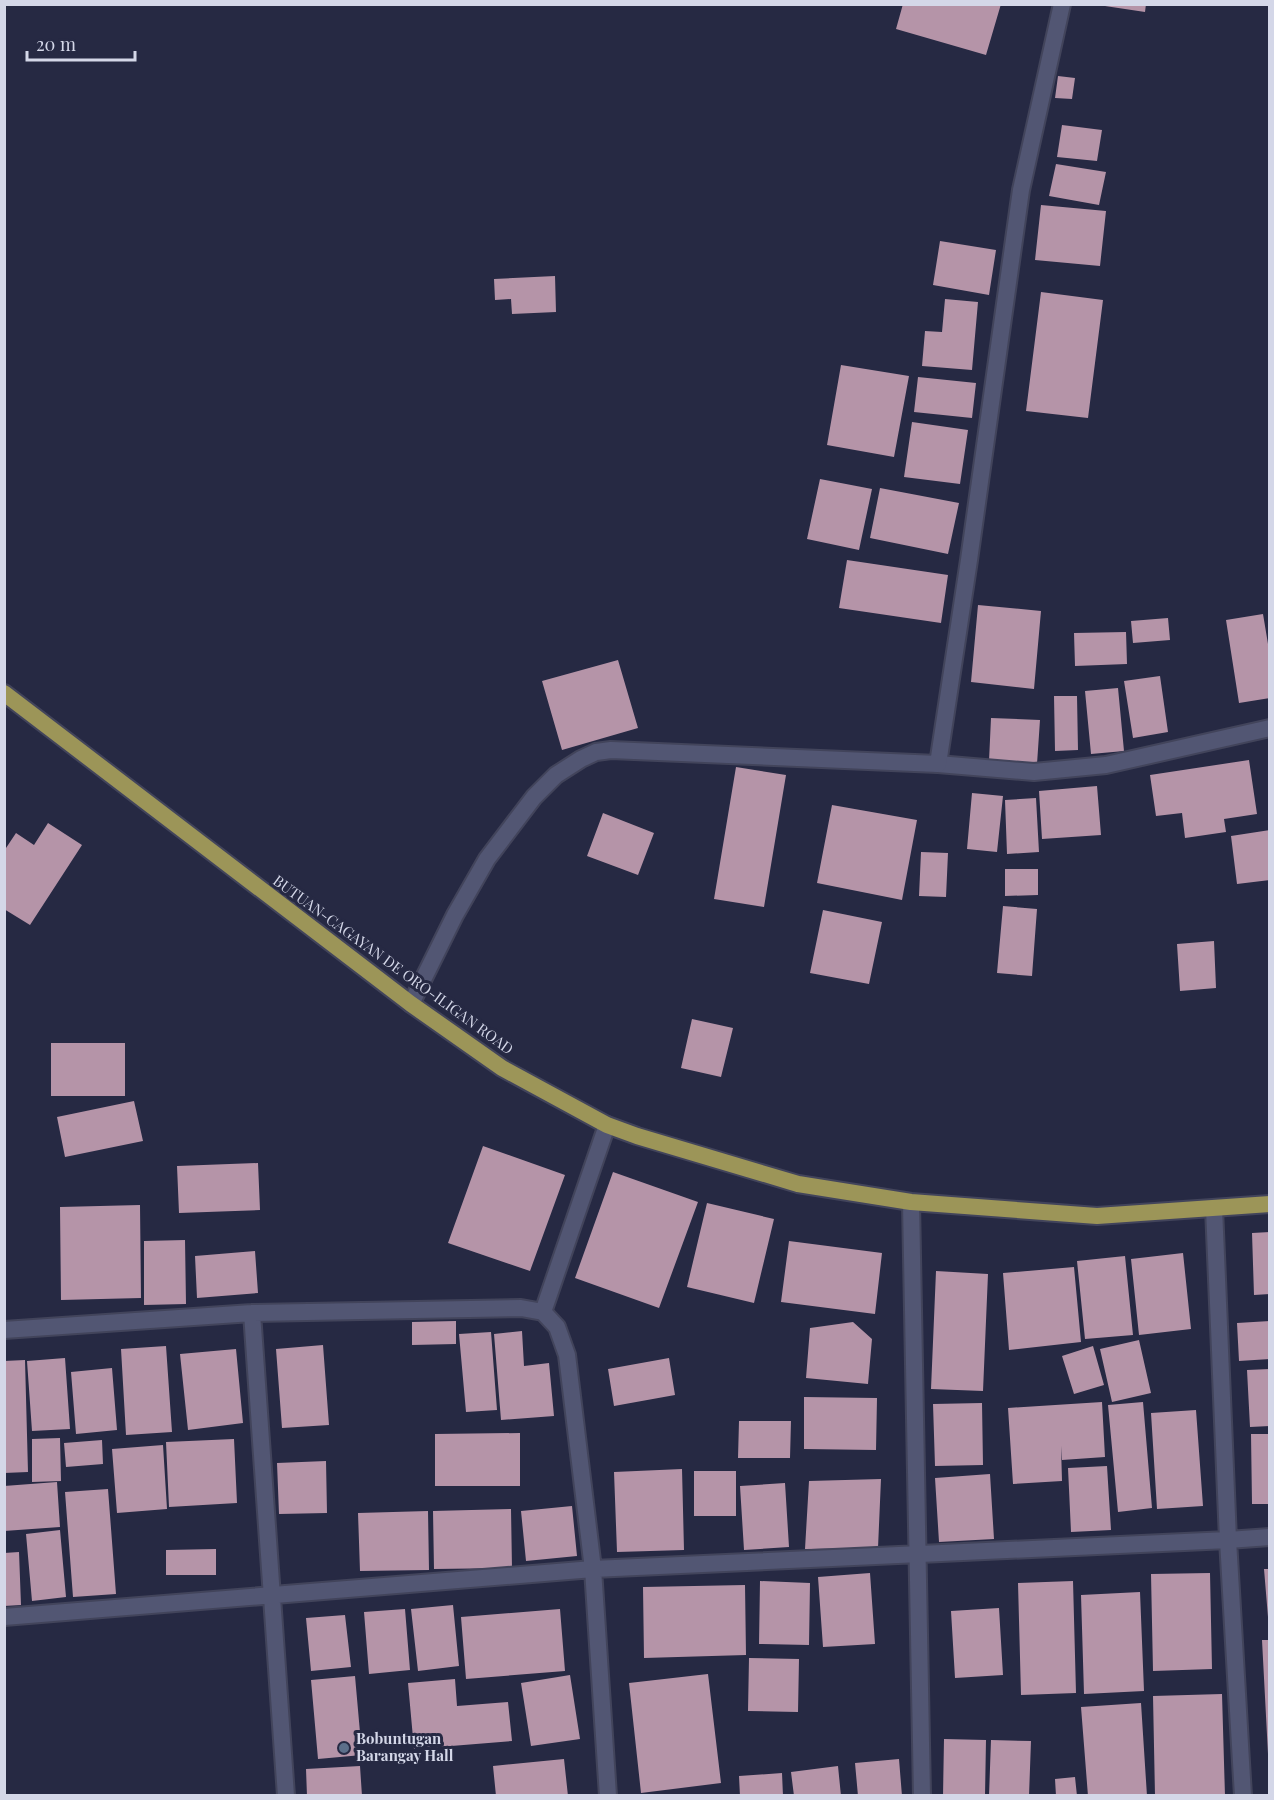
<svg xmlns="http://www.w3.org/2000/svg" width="1274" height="1800" font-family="'Playfair Display',serif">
<rect width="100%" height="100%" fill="#262943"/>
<path fill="#b594a8" d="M 903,4 L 1001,4 L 986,55 L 896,29 Z
M 1105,4 L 1146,4 L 1145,12 L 1105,6 Z
M 1058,76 L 1075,78 L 1072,99 L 1055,98 Z
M 1062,125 L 1102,130 L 1097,161 L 1057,157 Z
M 1056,164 L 1106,172 L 1099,205 L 1049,196 Z
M 1041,205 L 1106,211 L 1100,266 L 1035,260 Z
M 940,241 L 996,250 L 989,295 L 933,285 Z
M 555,276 L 556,312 L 512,314 L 511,299 L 495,300 L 494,279 Z
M 1041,292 L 1103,300 L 1088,418 L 1026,411 Z
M 945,299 L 978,302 L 972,370 L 922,366 L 925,331 L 942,332 Z
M 841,365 L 909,376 L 894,457 L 827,445 Z
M 918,377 L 976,383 L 972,418 L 914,412 Z
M 912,422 L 968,430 L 960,484 L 904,477 Z
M 820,479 L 872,489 L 859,550 L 807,539 Z
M 880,488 L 959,503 L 948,554 L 870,538 Z
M 847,560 L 948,575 L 941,623 L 839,608 Z
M 978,605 L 1041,611 L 1034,689 L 971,682 Z
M 1263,614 L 1270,656 L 1270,698 L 1239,703 L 1226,620 Z
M 1168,618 L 1170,640 L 1133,643 L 1131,621 Z
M 1126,632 L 1127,664 L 1075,666 L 1074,633 Z
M 618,660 L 638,728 L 562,750 L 542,681 Z
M 1160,676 L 1168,732 L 1133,738 L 1124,681 Z
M 1118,688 L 1124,751 L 1091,754 L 1085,691 Z
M 1054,696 L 1077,696 L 1078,750 L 1055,751 Z
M 991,718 L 1040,720 L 1037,764 L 989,761 Z
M 1249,760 L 1257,814 L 1224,819 L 1226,832 L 1185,838 L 1182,813 L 1156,816 L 1150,775 Z
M 736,767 L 786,775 L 764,907 L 714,899 Z
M 1097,786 L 1101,835 L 1042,839 L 1039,791 Z
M 972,793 L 1003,796 L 997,852 L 967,849 Z
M 1036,798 L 1039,852 L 1007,854 L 1005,800 Z
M 832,805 L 917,820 L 902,900 L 817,883 Z
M 603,813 L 654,833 L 638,875 L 587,856 Z
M 48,823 L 82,845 L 30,925 L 4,909 L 4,851 L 16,833 L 34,845 Z
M 1270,830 L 1270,880 L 1237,884 L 1231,836 Z
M 921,852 L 948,853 L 946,897 L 919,896 Z
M 1005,869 L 1038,869 L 1038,895 L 1005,896 Z
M 1003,906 L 1037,909 L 1032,976 L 997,973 Z
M 823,910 L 882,922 L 869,984 L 810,973 Z
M 1214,941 L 1216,988 L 1180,991 L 1177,944 Z
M 692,1019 L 733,1028 L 721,1077 L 681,1068 Z
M 51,1043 L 125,1043 L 125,1096 L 51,1096 Z
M 134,1101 L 143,1141 L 65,1157 L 57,1117 Z
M 483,1146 L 565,1175 L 530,1271 L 448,1243 Z
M 258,1163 L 260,1210 L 179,1213 L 177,1166 Z
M 613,1172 L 698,1202 L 659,1308 L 575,1278 Z
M 707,1203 L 774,1219 L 754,1303 L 687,1287 Z
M 140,1205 L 141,1298 L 61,1300 L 60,1207 Z
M 1270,1232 L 1270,1294 L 1254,1295 L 1252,1233 Z
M 185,1240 L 186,1304 L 144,1305 L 144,1241 Z
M 789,1241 L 882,1253 L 875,1314 L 781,1302 Z
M 255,1251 L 258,1293 L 197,1298 L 195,1256 Z
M 1183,1253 L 1191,1329 L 1139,1335 L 1131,1259 Z
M 1125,1256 L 1133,1335 L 1085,1339 L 1077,1261 Z
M 1074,1267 L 1081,1342 L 1009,1350 L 1003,1273 Z
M 936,1271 L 988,1274 L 983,1391 L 931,1389 Z
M 456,1321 L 456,1344 L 412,1345 L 412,1322 Z
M 1270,1321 L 1270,1359 L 1239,1361 L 1237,1323 Z
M 853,1322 L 872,1339 L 868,1384 L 806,1378 L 810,1328 Z
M 522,1331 L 524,1366 L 549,1363 L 554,1416 L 501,1420 L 494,1334 Z
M 491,1332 L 497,1410 L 466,1412 L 459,1334 Z
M 1139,1340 L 1151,1393 L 1112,1402 L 1100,1349 Z
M 323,1345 L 329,1425 L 282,1428 L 276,1349 Z
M 166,1346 L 172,1432 L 126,1435 L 121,1349 Z
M 1093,1346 L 1104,1385 L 1074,1394 L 1062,1356 Z
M 236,1349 L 243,1423 L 188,1430 L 180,1354 Z
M 65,1358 L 70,1429 L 32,1431 L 27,1361 Z
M 669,1358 L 675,1395 L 614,1406 L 608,1369 Z
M 25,1360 L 28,1472 L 4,1473 L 4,1361 Z
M 112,1368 L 117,1430 L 76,1434 L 71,1372 Z
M 1270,1369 L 1270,1426 L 1250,1427 L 1247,1370 Z
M 804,1397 L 877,1398 L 876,1450 L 804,1449 Z
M 1102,1402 L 1105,1457 L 1062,1460 L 1061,1446 L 1062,1481 L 1013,1484 L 1008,1408 Z
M 1143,1402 L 1152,1508 L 1118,1512 L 1108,1405 Z
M 982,1403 L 983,1465 L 935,1466 L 933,1404 Z
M 1196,1410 L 1203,1506 L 1157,1509 L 1151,1413 Z
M 739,1421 L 791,1421 L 790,1458 L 738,1458 Z
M 520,1433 L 520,1486 L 435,1486 L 435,1434 Z
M 1251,1434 L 1270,1434 L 1270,1504 L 1252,1504 Z
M 60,1438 L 61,1481 L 32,1482 L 32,1439 Z
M 234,1439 L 237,1503 L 169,1507 L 166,1442 Z
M 102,1440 L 103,1464 L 66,1467 L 64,1443 Z
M 163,1445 L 167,1509 L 117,1513 L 112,1449 Z
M 326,1461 L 327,1513 L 279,1514 L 277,1463 Z
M 1107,1466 L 1111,1530 L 1071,1532 L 1068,1468 Z
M 682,1469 L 684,1550 L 617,1552 L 614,1472 Z
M 694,1471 L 736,1471 L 736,1516 L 694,1516 Z
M 990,1474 L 994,1539 L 939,1542 L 935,1478 Z
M 881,1479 L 878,1548 L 805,1549 L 809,1481 Z
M 57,1482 L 60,1527 L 4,1531 L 4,1486 Z
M 785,1483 L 789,1547 L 744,1550 L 740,1486 Z
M 108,1489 L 116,1594 L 73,1597 L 65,1492 Z
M 572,1506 L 577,1556 L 526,1561 L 521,1511 Z
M 511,1509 L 512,1568 L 434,1569 L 433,1511 Z
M 428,1511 L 429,1570 L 360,1571 L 358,1513 Z
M 60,1530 L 66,1597 L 32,1601 L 26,1534 Z
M 216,1549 L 216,1575 L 166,1575 L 166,1550 Z
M 19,1552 L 21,1605 L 4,1606 L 4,1553 Z
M 1264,1569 L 1270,1569 L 1270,1617 L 1268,1617 Z
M 870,1573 L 875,1644 L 823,1647 L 818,1577 Z
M 1210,1573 L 1212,1669 L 1153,1671 L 1151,1574 Z
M 760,1581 L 810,1583 L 809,1645 L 759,1644 Z
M 1073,1581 L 1076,1693 L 1021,1695 L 1018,1583 Z
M 745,1585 L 746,1655 L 644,1658 L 643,1587 Z
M 1140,1592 L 1144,1691 L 1084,1694 L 1081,1595 Z
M 453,1605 L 459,1666 L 418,1671 L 411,1609 Z
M 999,1608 L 1003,1675 L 955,1678 L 951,1611 Z
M 405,1609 L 410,1670 L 369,1674 L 364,1612 Z
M 560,1609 L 565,1671 L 466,1679 L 461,1617 Z
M 345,1615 L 351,1667 L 311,1671 L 306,1618 Z
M 1262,1640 L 1270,1640 L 1270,1754 L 1268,1754 Z
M 749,1658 L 799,1659 L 798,1712 L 748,1711 Z
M 708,1674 L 721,1783 L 641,1793 L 629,1683 Z
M 570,1675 L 580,1739 L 531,1746 L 521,1683 Z
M 355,1676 L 362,1755 L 318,1759 L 311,1680 Z
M 455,1679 L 457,1706 L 508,1702 L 512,1741 L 414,1749 L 408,1683 Z
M 1222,1694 L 1225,1796 L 1155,1796 L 1153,1696 Z
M 1141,1703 L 1147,1796 L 1088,1796 L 1081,1707 Z
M 944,1739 L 986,1740 L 985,1796 L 943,1796 Z
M 991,1740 L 1031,1741 L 1029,1796 L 989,1796 Z
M 564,1759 L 568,1796 L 496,1796 L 493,1766 Z
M 899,1759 L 902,1796 L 858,1796 L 855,1763 Z
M 360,1766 L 362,1796 L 307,1796 L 306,1769 Z
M 838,1766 L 841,1796 L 794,1796 L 791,1772 Z
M 782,1773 L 783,1796 L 740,1796 L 739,1776 Z
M 1075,1777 L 1077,1796 L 1056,1796 L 1055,1779 Z"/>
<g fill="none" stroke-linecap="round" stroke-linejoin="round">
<defs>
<path id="minor" d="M 938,764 L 1034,772 L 1106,765 L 1270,728
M 911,1202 L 922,1796
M 1214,1208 L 1228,1540 L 1243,1796
M 543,1312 L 607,1125
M 252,1313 L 286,1796
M 4,1330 L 252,1313 L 521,1308 L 543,1312 L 557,1327 L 567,1355 L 593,1569 L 608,1796
M 4,1617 L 593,1569 L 1228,1540 L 1270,1537"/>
<path id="tertiary" d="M 411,1004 L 455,915 L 487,859 L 534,797 L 556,775 L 581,759 L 596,752 L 611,750 L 938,764 L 969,560 L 1021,190 L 1062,4"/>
<path id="trunk" d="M 4,693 L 411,1004 L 502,1068 L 607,1125 L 637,1136 L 798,1184 L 911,1202 L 1097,1216 L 1270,1204"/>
</defs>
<use href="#minor" stroke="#42445b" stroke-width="20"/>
<use href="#tertiary" stroke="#42445b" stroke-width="20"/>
<use href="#trunk" stroke="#42445b" stroke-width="20"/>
<use href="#minor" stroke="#525673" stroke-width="16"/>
<use href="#tertiary" stroke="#525673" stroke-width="16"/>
<use href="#trunk" stroke="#9c9558" stroke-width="16"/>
</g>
<circle fill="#5c6f8a" stroke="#262943" stroke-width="2" cx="344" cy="1748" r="6"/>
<g text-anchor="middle" stroke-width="6" stroke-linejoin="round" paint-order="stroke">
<g font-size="15" fill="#d4d7e8" stroke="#262943">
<text transform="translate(393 965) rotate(36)" y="5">BUTUAN-CAGAYAN DE ORO-ILIGAN ROAD</text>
</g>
<g font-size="15" font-weight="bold" fill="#d4d7e8" stroke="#262943" text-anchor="start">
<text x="356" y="1744">Bobuntugan<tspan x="356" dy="17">Barangay Hall</tspan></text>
</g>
</g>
<rect width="1274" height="1800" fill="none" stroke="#d4d7e8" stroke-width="12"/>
<path d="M27 51v9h108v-9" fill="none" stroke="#d4d7e8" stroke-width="3"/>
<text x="36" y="51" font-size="18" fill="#d4d7e8" stroke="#262943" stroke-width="4.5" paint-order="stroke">20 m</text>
</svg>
